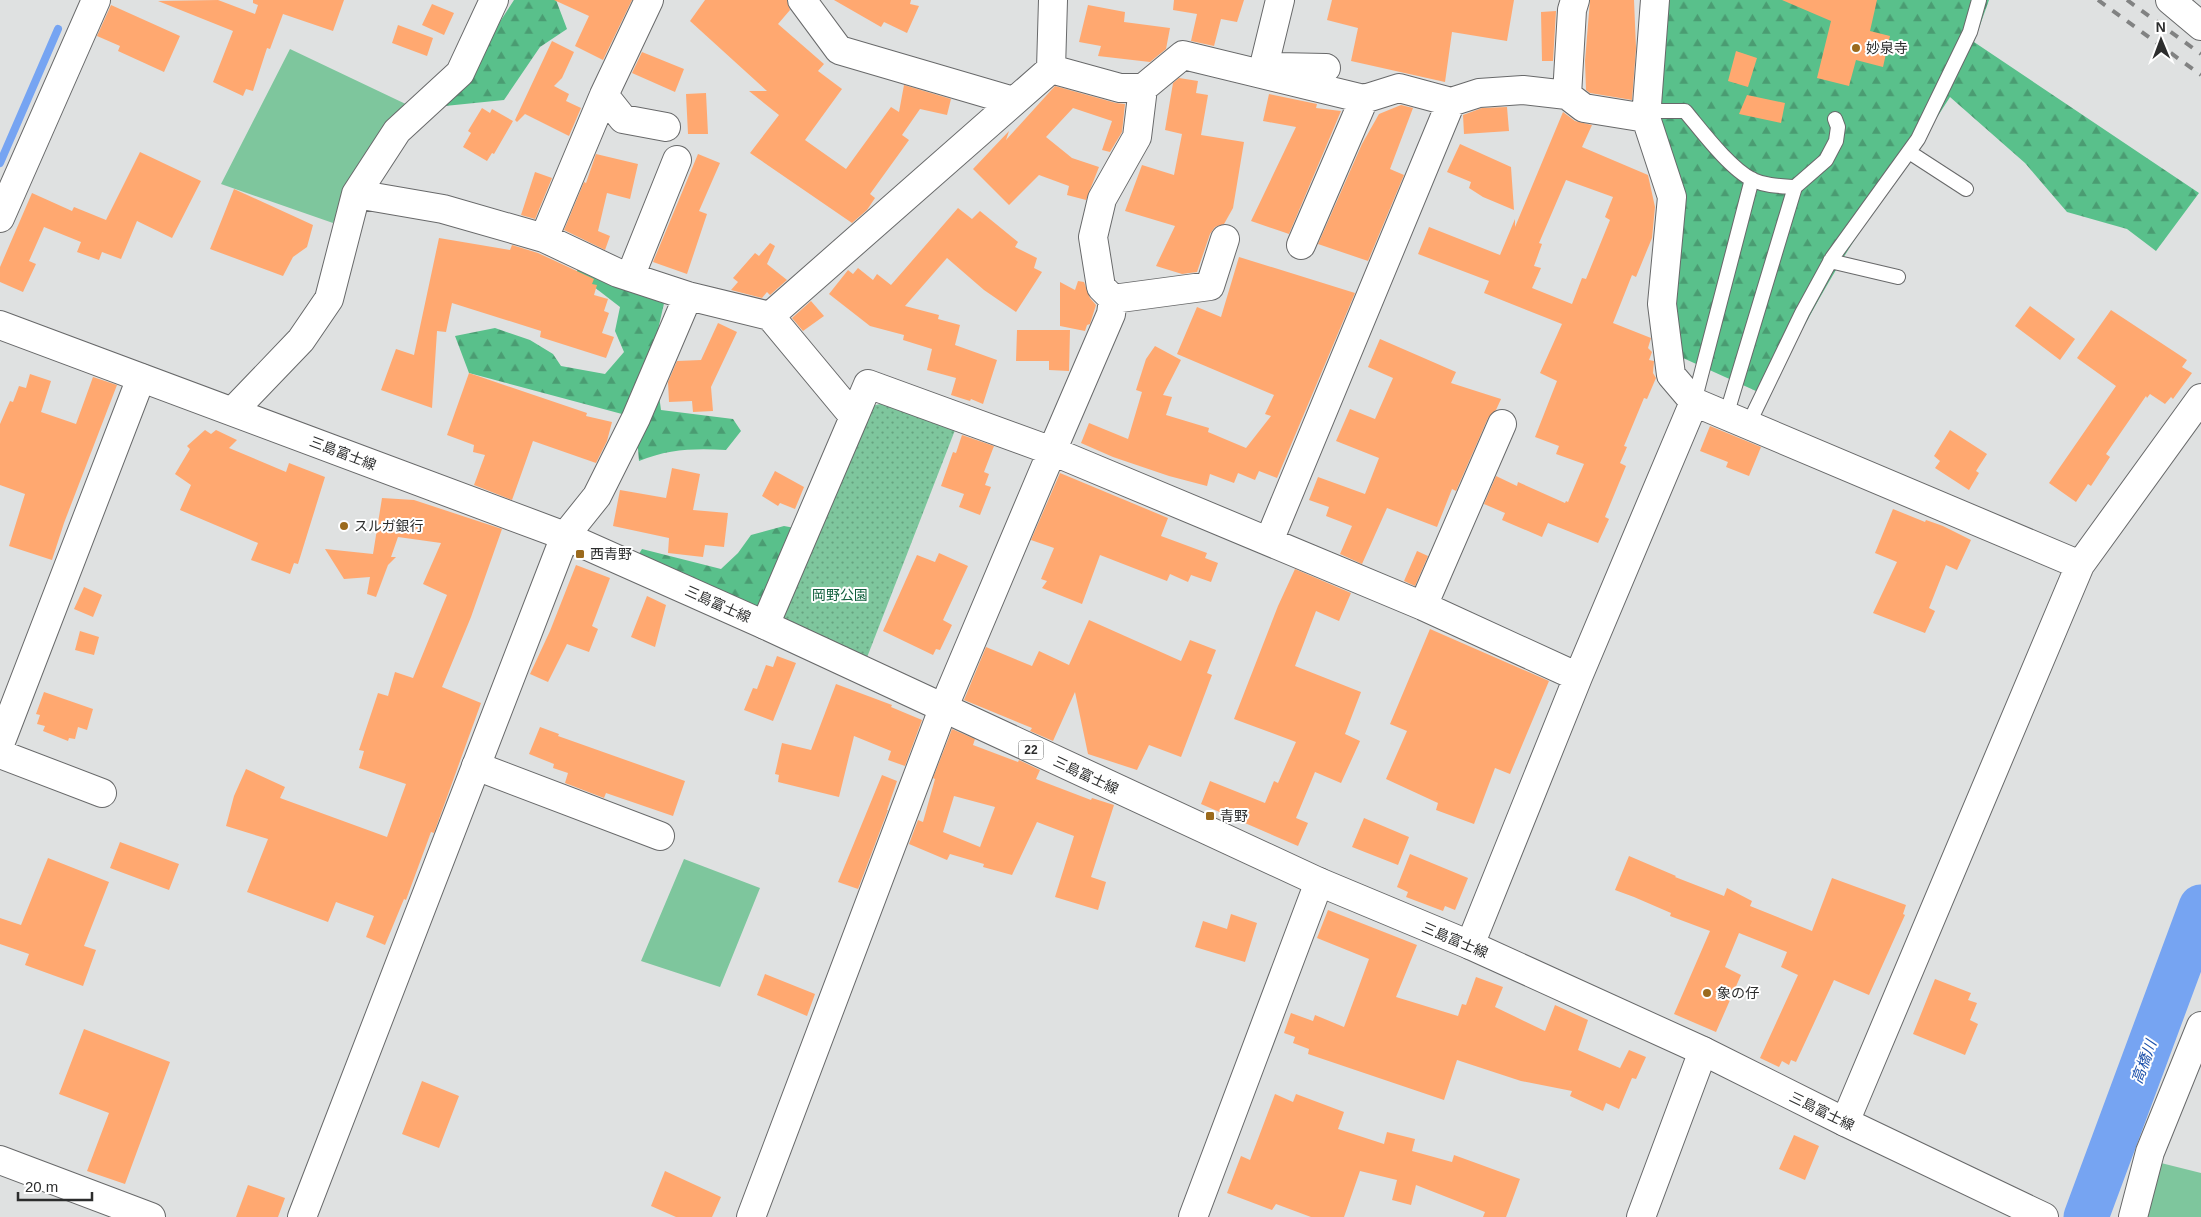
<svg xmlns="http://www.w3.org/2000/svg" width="2201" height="1217" font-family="Helvetica,'Noto Sans JP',sans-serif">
<defs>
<pattern id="forest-firs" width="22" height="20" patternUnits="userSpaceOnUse" patternTransform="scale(1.25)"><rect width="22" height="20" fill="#59c08b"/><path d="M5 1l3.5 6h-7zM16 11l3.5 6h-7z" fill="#4a9c72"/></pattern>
<pattern id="park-dots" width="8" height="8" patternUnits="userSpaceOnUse" patternTransform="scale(1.25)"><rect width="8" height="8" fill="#7ec69d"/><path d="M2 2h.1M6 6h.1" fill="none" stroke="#67a180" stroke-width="1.8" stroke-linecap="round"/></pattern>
</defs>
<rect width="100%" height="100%" fill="#dfe1e1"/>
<path fill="#7ec69d" d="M 290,49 L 412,107 L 361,161 L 333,223 L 221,184 Z
M 684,859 L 760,888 L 720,987 L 641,961 Z
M 2157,1162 L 2201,1173 L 2201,1217 L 2145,1217 Z"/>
<path fill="url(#forest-firs)" d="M 514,0 L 556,0 L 567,29 L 540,47 L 504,100 L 445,106 Z
M 1644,0 L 1989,0 L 1974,42 L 2199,193 L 2156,251 L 2127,229 L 2067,212 L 2025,163 L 1950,97 C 1921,143 1889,187 1859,233 C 1825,285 1796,341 1767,396 L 1683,358 L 1656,325 L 1672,197 L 1641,30 Z
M 581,262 L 667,290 L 653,352 L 661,410 L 733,419 L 741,431 L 726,450 C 695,448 668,449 639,461 L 638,449 L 622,414 L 469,373 L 455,336 L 495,328 L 530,340 L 553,354 L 561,366 L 605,374 L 624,352 L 615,331 L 620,307 L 576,273 Z
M 784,526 L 800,529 L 762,613 L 637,557 L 642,549 L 721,569 L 738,553 L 751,535 Z"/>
<path fill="url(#park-dots)" d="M 888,402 L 957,425 L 866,660 L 779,619 L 868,407 Z"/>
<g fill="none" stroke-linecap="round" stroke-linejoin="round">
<path stroke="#76a4f2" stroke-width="8" d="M 0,163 L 58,29"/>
<path stroke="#76a4f2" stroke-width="45" d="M 2086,1217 L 2201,907"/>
</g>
<path fill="#ffa870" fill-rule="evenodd" d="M 218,0 L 255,14 L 258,5 L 253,3 L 253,0 L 344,0 L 333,31 L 283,14 L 270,49 L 267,48 L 253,91 L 246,89 L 243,96 L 213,82 L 233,31 L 158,1 Z
M 554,0 L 632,0 L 603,60 L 575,46 L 589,16 Z
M 705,0 L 787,0 L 790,10 L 778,24 L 824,64 L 818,71 L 842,89 L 805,140 L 846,169 L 891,107 L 899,112 L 904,85 L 951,99 L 947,115 L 920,109 L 902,135 L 909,140 L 870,194 L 875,198 L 867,210 L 852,223 L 750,153 L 779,115 L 749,91 L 767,91 L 690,21 Z
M 834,0 L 911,0 L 910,4 L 919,6 L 907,33 L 884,22 L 881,27 Z
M 1174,0 L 1244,0 L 1237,22 L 1221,19 L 1214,46 L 1191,41 L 1197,14 L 1173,10 Z
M 1332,0 L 1514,0 L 1507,41 L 1452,32 L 1445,82 L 1351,61 L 1358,28 L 1327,20 Z
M 1590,0 L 1634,0 L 1636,48 L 1632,100 L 1590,93 L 1586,90 L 1585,61 Z
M 1782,0 L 1877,0 L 1870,31 L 1890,36 L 1883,67 L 1856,60 L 1849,86 L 1817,78 L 1831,21 Z
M 432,4 L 454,13 L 444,35 L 422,25 Z
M 111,5 L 180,36 L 164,72 L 118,51 L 120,46 L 97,36 Z
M 1088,5 L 1125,12 L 1124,22 L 1170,28 L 1166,49 L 1150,62 L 1098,56 L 1101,46 L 1079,42 Z
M 1556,11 L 1553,61 L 1542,61 L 1541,12 Z
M 398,25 L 433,38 L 427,56 L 392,43 Z
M 552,41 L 574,52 L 562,78 L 554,86 L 569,94 L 566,101 L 581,108 L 569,136 L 525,114 L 517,122 L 515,120 Z
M 1736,51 L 1757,58 L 1748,87 L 1728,81 Z
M 642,52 L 684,69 L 675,92 L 632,73 Z
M 1179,78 L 1198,81 L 1196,93 L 1208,95 L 1201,135 L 1244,142 L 1233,208 L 1224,224 L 1215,227 L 1210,234 L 1197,272 L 1182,274 L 1156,266 L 1175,226 L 1125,211 L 1142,165 L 1174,175 L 1182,134 L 1165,130 L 1173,83 Z
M 1055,86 L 1116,103 L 1125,104 L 1122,132 L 1110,152 L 1102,150 L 1112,121 L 1073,108 L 1046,137 L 1072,158 L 1099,167 L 1086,200 L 1067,195 L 1069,186 L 1039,175 L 1009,205 L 973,169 L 1009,131 L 1006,140 Z
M 706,93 L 708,134 L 688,134 L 686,94 Z
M 1269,94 L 1317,104 L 1316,108 L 1341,111 L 1289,234 L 1251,221 L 1296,127 L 1263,121 Z
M 1747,95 L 1785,103 L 1781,123 L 1739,114 Z
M 1401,105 L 1413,108 L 1390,169 L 1404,175 L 1368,261 L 1318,244 L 1362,144 L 1379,114 Z
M 1507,107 L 1509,131 L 1464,134 L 1463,115 L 1482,108 Z
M 482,108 L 490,113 L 492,109 L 513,121 L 494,154 L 492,153 L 487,161 L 463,147 L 471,133 L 468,131 Z
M 1563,112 L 1575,121 L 1592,125 L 1582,147 L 1648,175 L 1655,207 L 1652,238 L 1636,277 L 1632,275 L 1613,323 L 1651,338 L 1648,348 L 1652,352 L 1649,360 L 1654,361 L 1653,373 L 1656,378 L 1647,399 L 1644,398 L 1624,446 L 1627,447 L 1620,463 L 1626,466 L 1605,517 L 1609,519 L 1598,543 L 1548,523 L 1542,537 L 1502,520 L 1505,513 L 1484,504 L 1496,476 L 1517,486 L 1518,482 L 1565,503 L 1566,501 L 1568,502 L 1584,464 L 1556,454 L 1559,446 L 1535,437 L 1557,381 L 1540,373 L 1562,324 L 1484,293 L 1489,281 L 1418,254 L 1429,227 L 1500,255 L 1515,219 L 1515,227 ZM 1566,180 L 1613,197 L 1605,217 L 1610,220 L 1586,279 L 1582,278 L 1572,304 L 1532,288 L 1541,268 L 1534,266 L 1542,244 L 1539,243 Z
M 1460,144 L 1511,167 L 1514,210 L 1483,197 L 1469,188 L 1471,182 L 1447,172 Z
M 140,152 L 201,181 L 172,238 L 137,221 L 121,259 L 102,252 L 99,260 L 77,252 L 81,242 L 44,227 L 29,261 L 36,264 L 23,292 L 0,282 L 0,267 L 32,193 L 72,211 L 74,207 L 106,220 Z
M 596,154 L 638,164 L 630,199 L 607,193 L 598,231 L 610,236 L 605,250 L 564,230 L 584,182 L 586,183 Z
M 698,154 L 720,163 L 699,211 L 707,214 L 687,274 L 653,262 Z
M 535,172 L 552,178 L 535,219 L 521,215 Z
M 234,189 L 313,225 L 307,247 L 293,257 L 283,276 L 210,249 Z
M 958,208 L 972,219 L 980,211 L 1018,242 L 1015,247 L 1037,258 L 1034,268 L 1042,272 L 1016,312 L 984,290 L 947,258 L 905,306 L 939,315 L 938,319 L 960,325 L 955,345 L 997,360 L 983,404 L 971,399 L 970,401 L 951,395 L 956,378 L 927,370 L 932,349 L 903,340 L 904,335 L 870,326 L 829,294 L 848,270 L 853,274 L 858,268 L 873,280 L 877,274 L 891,285 Z
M 439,238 L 510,250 L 512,245 L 538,253 L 594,279 L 592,284 L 597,285 L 594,295 L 608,299 L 604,311 L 609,313 L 602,333 L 614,337 L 606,358 L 540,337 L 541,331 L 452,303 L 446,332 L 437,331 L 432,408 L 381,390 L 396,349 L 414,355 Z
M 770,243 L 775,246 L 767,264 L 787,280 L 770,295 L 767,292 L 762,298 L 731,290 L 738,282 L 733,278 L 755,253 L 759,256 Z
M 1239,257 L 1355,293 L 1277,478 L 1259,471 L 1255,480 L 1238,473 L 1234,483 L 1210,474 L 1207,486 L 1169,476 L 1113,457 L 1081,443 L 1089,423 L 1128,439 L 1142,392 L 1136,390 L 1146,359 L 1155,346 L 1181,360 L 1163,395 L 1172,397 L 1166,415 L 1209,428 L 1208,432 L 1246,448 L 1271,416 L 1265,414 L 1274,395 L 1177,354 L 1197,307 L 1221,317 Z
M 1078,281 L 1084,282 L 1090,298 L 1096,305 L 1090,324 L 1087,325 L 1085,331 L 1060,326 L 1060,282 L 1075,290 Z
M 811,301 L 824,316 L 803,331 L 792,318 Z
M 2030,306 L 2075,339 L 2060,360 L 2015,326 Z
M 2111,310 L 2187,360 L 2182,367 L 2192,373 L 2173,399 L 2171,397 L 2165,404 L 2150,394 L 2147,398 L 2146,396 L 2106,454 L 2110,457 L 2091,486 L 2088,484 L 2076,502 L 2049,483 L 2116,386 L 2077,358 Z
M 718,323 L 737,332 L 711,387 L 713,411 L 693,412 L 692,401 L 669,402 L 668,382 L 677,361 L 701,360 Z
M 1017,330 L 1070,330 L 1069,371 L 1049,370 L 1049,361 L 1016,361 Z
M 1380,339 L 1456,372 L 1451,383 L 1501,399 L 1496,410 L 1488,418 L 1456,491 L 1452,489 L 1437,527 L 1387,508 L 1362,564 L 1340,554 L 1352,526 L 1326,516 L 1329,507 L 1309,500 L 1318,477 L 1365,494 L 1379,458 L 1336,441 L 1350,409 L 1375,419 L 1393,378 L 1368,367 Z
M 469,373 L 587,413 L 586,416 L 612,422 L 607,441 L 596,463 L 533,441 L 512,500 L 474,485 L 485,455 L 473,452 L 474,445 L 447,435 Z
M 30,374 L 51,381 L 41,412 L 76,424 L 93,377 L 117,385 L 64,523 L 52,560 L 9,546 L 25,494 L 0,485 L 0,424 L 10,401 L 13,402 L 19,386 L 26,388 Z
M 1710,426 L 1761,447 L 1749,476 L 1726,467 L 1728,462 L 1700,451 Z
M 205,430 L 211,434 L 216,430 L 237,440 L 229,448 L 286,472 L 289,463 L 325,477 L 298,564 L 294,563 L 290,574 L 251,560 L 258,543 L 180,510 L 191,485 L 175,474 L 190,449 L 187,446 Z
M 1950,430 L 1987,454 L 1976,471 L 1979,473 L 1969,490 L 1935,468 L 1940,461 L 1934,456 Z
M 962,435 L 994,446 L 984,472 L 989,474 L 985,485 L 991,487 L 980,515 L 959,507 L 964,494 L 941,486 L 953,452 L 956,453 Z
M 672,468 L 700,474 L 693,510 L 728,513 L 724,547 L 705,545 L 703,557 L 668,553 L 669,538 L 613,526 L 620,490 L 666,498 Z
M 775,471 L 804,487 L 795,509 L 780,503 L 778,506 L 762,496 Z
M 1060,473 L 1168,518 L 1161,536 L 1207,553 L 1205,558 L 1218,563 L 1211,582 L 1191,575 L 1188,582 L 1170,574 L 1167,581 L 1100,555 L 1082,604 L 1042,588 L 1047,581 L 1041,579 L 1054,548 L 1031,540 Z
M 382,498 L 414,500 L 502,529 L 471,617 L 442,687 L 481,703 L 434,833 L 431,832 L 406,900 L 404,899 L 385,945 L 366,937 L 374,916 L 336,902 L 328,922 L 247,892 L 268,839 L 226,826 L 234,796 L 246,769 L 285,787 L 280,798 L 387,837 L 406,784 L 359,768 L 364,751 L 359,750 L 378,693 L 388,696 L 395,672 L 413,678 L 447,595 L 423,584 L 441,543 L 398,537 L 391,557 L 396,557 L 388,565 L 376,597 L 367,594 L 370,577 L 344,579 L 325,549 L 373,554 Z
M 1893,509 L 1925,522 L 1926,520 L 1943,526 L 1971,540 L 1957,570 L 1946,565 L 1929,608 L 1935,611 L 1925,633 L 1873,613 L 1897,562 L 1875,553 Z
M 1417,551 L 1428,556 L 1415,586 L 1404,581 Z
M 939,553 L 968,566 L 943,620 L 952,625 L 940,650 L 936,649 L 933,655 L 883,631 L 917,555 L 935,562 Z
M 576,565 L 610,578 L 592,626 L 598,629 L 589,652 L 567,644 L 548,682 L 530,674 L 550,631 Z
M 1295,569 L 1351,593 L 1339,621 L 1316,611 L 1295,666 L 1361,692 L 1345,734 L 1360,741 L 1341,783 L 1315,772 L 1296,818 L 1308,823 L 1298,846 L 1201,804 L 1210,781 L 1265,803 L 1274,781 L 1278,783 L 1296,742 L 1234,719 L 1278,606 Z
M 84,587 L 102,595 L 93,617 L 74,609 Z
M 647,596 L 666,605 L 655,647 L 631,637 Z
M 1089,620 L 1181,661 L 1190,640 L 1216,650 L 1207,673 L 1212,675 L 1181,757 L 1149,745 L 1137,770 L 1088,754 L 1075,692 L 1053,741 L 1030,731 L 1032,728 L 964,700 L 986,647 L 1032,666 L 1039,651 L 1069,665 Z
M 1430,629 L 1549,681 L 1510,774 L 1495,768 L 1474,824 L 1436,810 L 1438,803 L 1386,779 L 1407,731 L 1390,724 Z
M 80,631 L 99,637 L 94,655 L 75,650 Z
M 777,656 L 796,663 L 773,721 L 744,710 L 753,688 L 757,689 L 766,665 L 773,667 Z
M 836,684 L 892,705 L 891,707 L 922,720 L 905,766 L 888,760 L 891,751 L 854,736 L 839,797 L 778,782 L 779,775 L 775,774 L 782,743 L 811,750 Z
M 44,692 L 93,709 L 87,730 L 78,727 L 75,739 L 69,738 L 68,741 L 43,731 L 45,726 L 37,724 L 40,715 L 36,714 Z
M 540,727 L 559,734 L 558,736 L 685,781 L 673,816 L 606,793 L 604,798 L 565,783 L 568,773 L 553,768 L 554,764 L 529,754 Z
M 952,729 L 975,739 L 973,745 L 1018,762 L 1019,760 L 1040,770 L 1036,779 L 1091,800 L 1092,798 L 1114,805 L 1091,877 L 1106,882 L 1098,910 L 1055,897 L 1074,836 L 1037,822 L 1012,875 L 983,867 L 984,864 L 950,854 L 947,860 L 909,844 L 918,820 L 923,822 L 935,779 L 933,778 ZM 954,796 L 995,807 L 980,847 L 943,832 Z
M 882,775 L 897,781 L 887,810 L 888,810 L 858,889 L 838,882 Z
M 1364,818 L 1409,837 L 1398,865 L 1352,847 Z
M 120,842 L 179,864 L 169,890 L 110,868 Z
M 1410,854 L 1468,878 L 1455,910 L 1445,906 L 1443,911 L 1406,897 L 1408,892 L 1397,887 Z
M 1629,856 L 1676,876 L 1675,877 L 1724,896 L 1727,888 L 1752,901 L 1750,906 L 1812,931 L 1832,878 L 1906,905 L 1903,914 L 1905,915 L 1869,995 L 1834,980 L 1796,1062 L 1791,1060 L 1789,1065 L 1782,1061 L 1779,1067 L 1760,1058 L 1798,975 L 1781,967 L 1787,952 L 1739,933 L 1725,967 L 1741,975 L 1716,1032 L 1674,1014 L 1710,931 L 1670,916 L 1671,913 L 1634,897 L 1615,890 Z
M 48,858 L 109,882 L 84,946 L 96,950 L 83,986 L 25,965 L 29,954 L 0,944 L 0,918 L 21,925 Z
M 1328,910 L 1417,945 L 1396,997 L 1458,1016 L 1462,1004 L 1466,1005 L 1476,977 L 1503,987 L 1495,1007 L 1545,1031 L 1555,1005 L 1588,1020 L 1578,1050 L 1620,1068 L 1629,1050 L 1646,1057 L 1636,1079 L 1632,1078 L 1619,1109 L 1606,1103 L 1603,1111 L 1570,1096 L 1572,1091 L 1521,1081 L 1457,1060 L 1444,1100 L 1308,1054 L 1309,1049 L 1293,1043 L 1295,1037 L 1284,1033 L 1291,1013 L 1313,1021 L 1315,1015 L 1344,1027 L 1369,959 L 1317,938 Z
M 1231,914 L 1257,923 L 1245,962 L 1195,947 L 1203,921 L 1227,929 Z
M 765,974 L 815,994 L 807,1016 L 757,995 Z
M 1935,979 L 1971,993 L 1968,1000 L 1977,1003 L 1970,1020 L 1978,1024 L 1965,1055 L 1913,1034 Z
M 84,1029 L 170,1062 L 125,1184 L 87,1171 L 109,1113 L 59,1094 Z
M 422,1081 L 459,1096 L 439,1148 L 402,1134 Z
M 1275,1094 L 1293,1102 L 1296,1094 L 1344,1112 L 1338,1129 L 1384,1144 L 1387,1132 L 1415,1139 L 1412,1151 L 1452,1162 L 1454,1155 L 1520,1179 L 1506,1217 L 1483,1217 L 1485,1212 L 1416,1185 L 1411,1205 L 1392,1200 L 1397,1180 L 1360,1171 L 1344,1217 L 1311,1217 L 1276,1204 L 1272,1210 L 1227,1193 L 1241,1156 L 1250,1160 Z
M 1794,1135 L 1819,1146 L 1805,1180 L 1779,1169 Z
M 665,1171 L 721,1197 L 712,1217 L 676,1217 L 651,1206 Z
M 248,1185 L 285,1198 L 278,1217 L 236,1217 Z"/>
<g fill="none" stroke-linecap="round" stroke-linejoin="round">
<defs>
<path id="service" d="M 1647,111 L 1685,111 C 1701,130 1730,169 1753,180 C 1766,186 1780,186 1795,187
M 1909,152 L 1966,189
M 1830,261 L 1898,277
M 1694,402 L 1752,179
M 1726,416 L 1795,187 L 1826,160 L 1836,141 L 1838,127 L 1835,119
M 1748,425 L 1802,313 L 1832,258 L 1918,139 L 1970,32 L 1979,0"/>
<path id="minor" d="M 802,0 L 839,50 L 1013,101
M 2170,0 L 2201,26
M 1277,67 L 1326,68
M 1051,69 L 1120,88 L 1143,88 L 1183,55 L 1364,99 L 1399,88 L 1451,102 L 1269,541
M 1262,74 L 1280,0
M 604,95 L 623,119 L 666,127
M 1567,95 L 1572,10 L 1575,0
M 1451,102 L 1479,93 L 1523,90 L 1567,95 L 1584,108 L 1646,118 L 1672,197 L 1662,304 L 1671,375 L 1694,402
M 1646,118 L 1655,0
M 356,194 L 443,209 L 544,238 L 618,273 L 688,296 L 770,316
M 0,218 L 96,0
M 544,238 L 604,95 L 649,0
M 1301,245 L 1364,99
M 630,277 L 677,160
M 1113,299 L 1210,286 L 1225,239
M 233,411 L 301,340 L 329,299 L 356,194 L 397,131 L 460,73 L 494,0
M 854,417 L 868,384 L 1052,451 L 1111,314 L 1113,299 L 1101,287 L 1093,237 L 1102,199 L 1137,137 L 1143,88
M 565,536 L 597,496 L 636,418 L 688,296
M 1423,606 L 1502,424
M 765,625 L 854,417 L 770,316 L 1051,69 L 1053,0
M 0,744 L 141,378
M 0,754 L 102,793
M 476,766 L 660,836
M 1470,945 L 1578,677 L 1694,402 L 2080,565
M 1845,1122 L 2080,565 L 2201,398
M 0,1160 L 151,1217
M 751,1217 L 943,709 L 1052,451 L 1423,606 L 1578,677
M 1193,1217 L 1319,882
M 1641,1217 L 1703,1051
M 2133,1217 L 2150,1152 L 2201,1026"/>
<path id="tertiary" d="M 302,1217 L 565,536"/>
<path id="primary" d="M 0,325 L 565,536 L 765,625 L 1319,882 L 1470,945 L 1703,1051 L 1845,1122 L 2044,1217"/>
</defs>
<use href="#service" stroke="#68696a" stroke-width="16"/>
<use href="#minor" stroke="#68696a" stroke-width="30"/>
<use href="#tertiary" stroke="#68696a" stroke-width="30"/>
<use href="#primary" stroke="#68696a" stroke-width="30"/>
<use href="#service" stroke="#fff" stroke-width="14"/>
<use href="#minor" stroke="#fff" stroke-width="28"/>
<use href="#tertiary" stroke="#fff" stroke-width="28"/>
<use href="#primary" stroke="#fff" stroke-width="28"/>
<path stroke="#818282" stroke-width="4" stroke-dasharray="9 9" stroke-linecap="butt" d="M 2098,0 L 2201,75
M 2127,0 L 2201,54"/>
</g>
<g fill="#9b6a1d" stroke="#fff" stroke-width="2">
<circle cx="1856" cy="48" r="5"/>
<circle cx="344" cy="526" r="5"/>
<rect x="575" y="549" width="10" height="10" rx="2.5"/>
<rect x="1205" y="811" width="10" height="10" rx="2.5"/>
<circle cx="1707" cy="993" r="5"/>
</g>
<g text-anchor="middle" stroke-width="4" stroke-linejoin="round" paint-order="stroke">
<rect fill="#fff" stroke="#6b6c6c" stroke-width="1" x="1018.5" y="740.5" width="25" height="19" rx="4"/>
<g font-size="12" font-weight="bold" fill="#2c2d2d">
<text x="1031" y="754">22</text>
</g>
<g font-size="14" fill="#2c2d2d" stroke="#fff" text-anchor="start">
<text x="1866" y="53">妙泉寺</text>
<text x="354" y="531">スルガ銀行</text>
<text x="590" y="559">西青野</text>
<text x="1220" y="821">青野</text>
<text x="1717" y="998">象の仔</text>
</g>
<g font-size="14" fill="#2c2d2d" stroke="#fff">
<text transform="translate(343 453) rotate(21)" y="5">三島富士線</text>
<text transform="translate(718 604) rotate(24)" y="5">三島富士線</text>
<text transform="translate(1086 775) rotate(25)" y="5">三島富士線</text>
<text transform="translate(1455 940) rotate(23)" y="5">三島富士線</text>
<text transform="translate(1822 1111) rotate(26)" y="5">三島富士線</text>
</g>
<g font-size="14" fill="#115f3d" stroke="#fff">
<text x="840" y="600">岡野公園</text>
</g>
<g font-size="15" font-style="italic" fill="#1d51ab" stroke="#fff">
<text transform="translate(2144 1062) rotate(-70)" y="5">高橋川</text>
</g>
</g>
<g transform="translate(2161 40) rotate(359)" stroke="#ffffff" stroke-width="4" paint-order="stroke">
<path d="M0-4L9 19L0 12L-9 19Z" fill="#2c2d2d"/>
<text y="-8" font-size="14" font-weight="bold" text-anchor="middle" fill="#2c2d2d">N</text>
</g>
<path d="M18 1192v8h74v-8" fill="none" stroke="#2c2d2d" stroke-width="2.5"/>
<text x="25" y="1192" font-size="15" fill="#2c2d2d" stroke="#ffffff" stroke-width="4" paint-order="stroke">20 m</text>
</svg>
